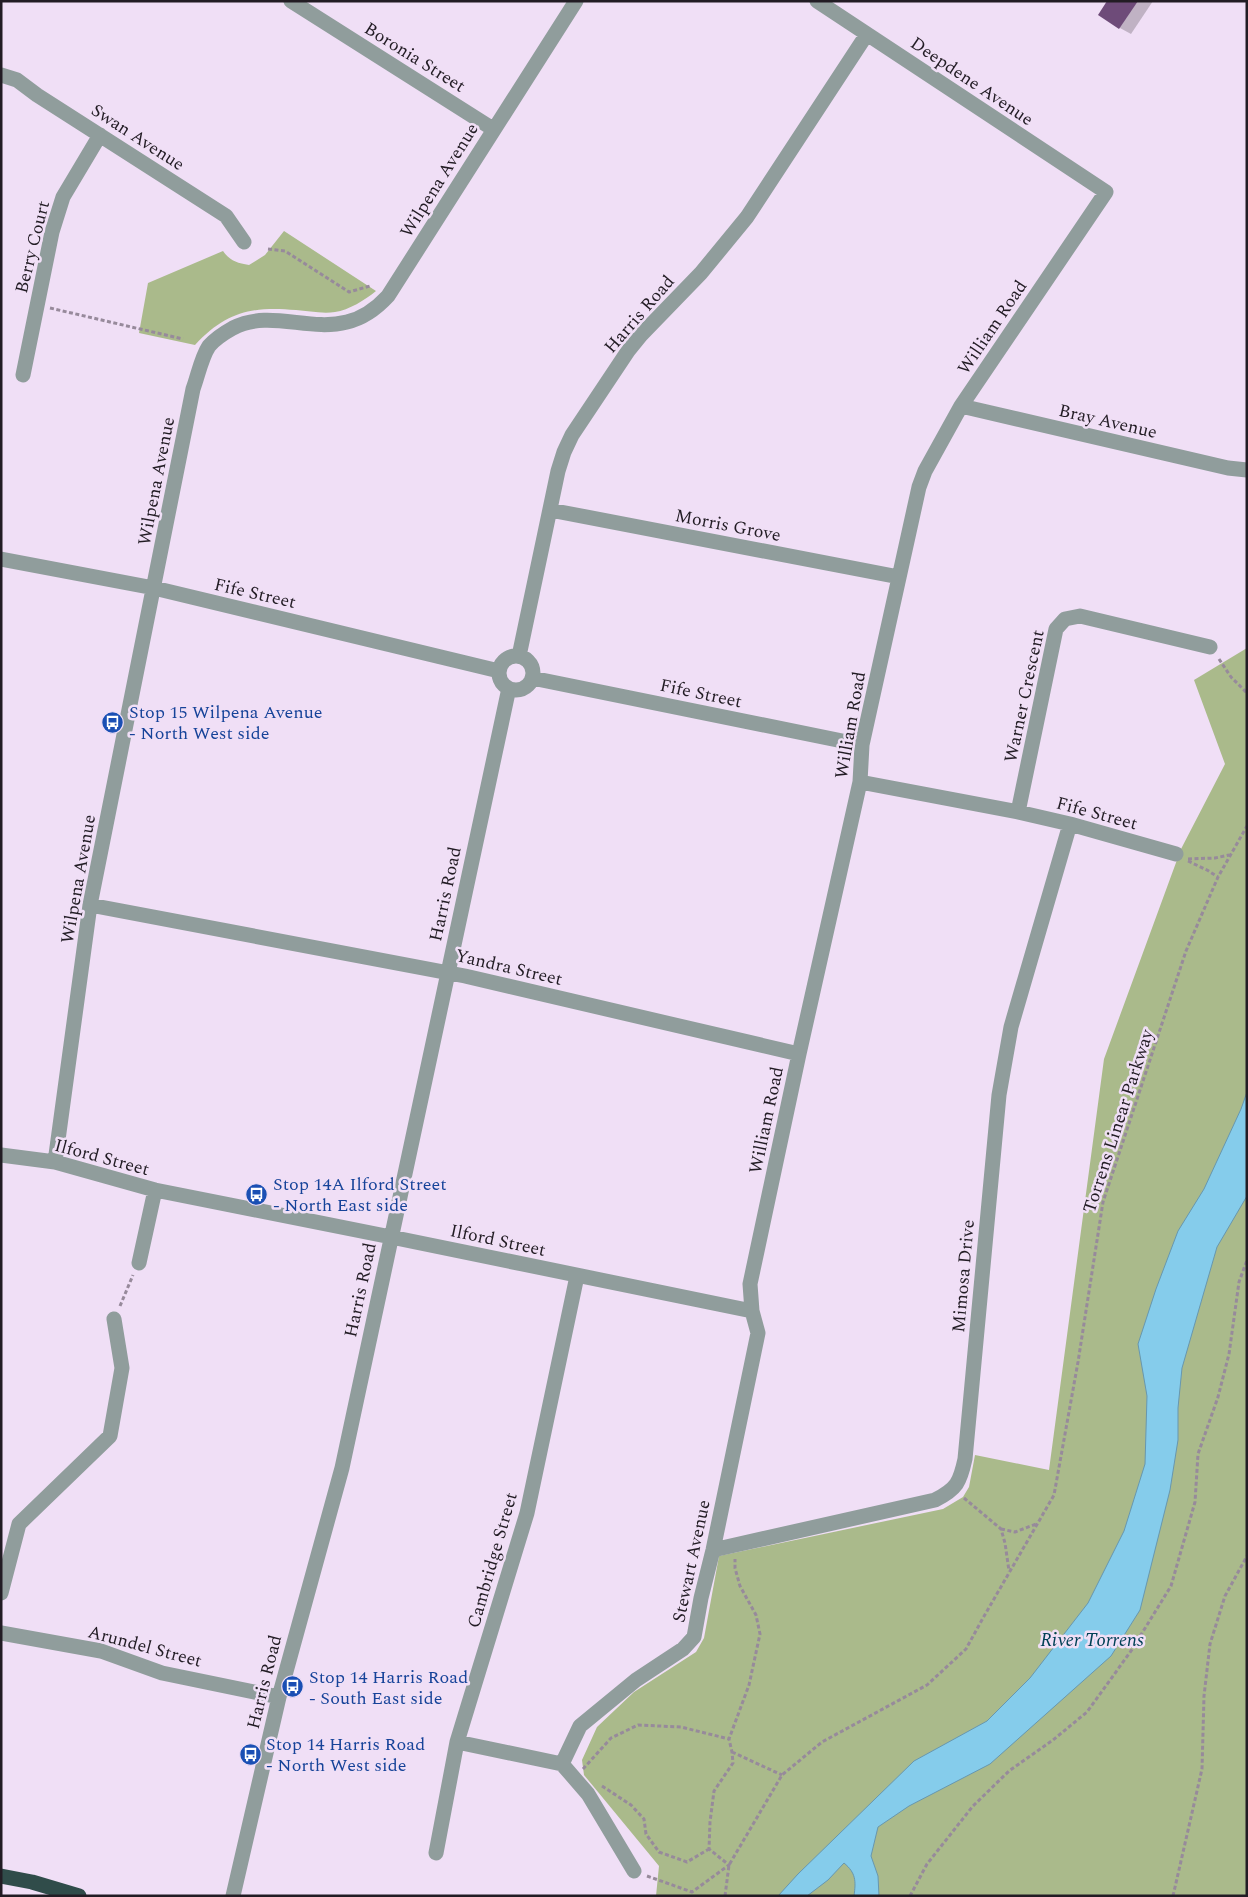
<svg xmlns="http://www.w3.org/2000/svg" width="1248" height="1897" font-family="Spectral,serif">
<rect width="100%" height="100%" fill="#f0dff6"/>
<path fill="#aaba8b" d="M 284,231 L 376,291 C 365,300 349,310 335,312 C 323,314 308,311 296,310 C 252,306 226,312 195,345 L 139,333 L 148,283 L 223,251 C 230,261 237,263 249,265 L 265,255 Z
M 1247,648 L 1247,1896 L 656,1896 L 659,1866 L 584,1775 L 582,1760 L 597,1727 L 634,1692 L 696,1652 L 704,1638 L 719,1556 L 943,1509 L 963,1497 L 969,1487 L 975,1455 L 1049,1470 L 1104,1059 L 1181,849 L 1225,764 L 1194,680 Z"/>
<path fill="#85cceb" stroke="#6797af" d="M 1247,1092 L 1247,1196 L 1217,1247 L 1182,1368 L 1178,1408 L 1178,1440 L 1170,1490 L 1140,1610 L 1111,1656 L 990,1764 L 909,1806 L 878,1827 L 871,1856 L 878,1876 L 879,1896 L 854,1896 C 856,1881 856,1873 844,1863 L 828,1880 L 807,1896 L 778,1896 L 798,1874 L 914,1761 L 987,1721 L 1030,1678 L 1088,1603 L 1124,1531 L 1145,1464 L 1147,1396 L 1138,1344 L 1156,1289 L 1178,1231 L 1204,1189 L 1241,1109 Z"/>
<path fill="#0003" d="M 1108,1 L 1153,1 L 1131,34 L 1120,28 Z"/>
<path fill="#6e4b79" d="M 1107,1 L 1138,1 L 1119,29 L 1098,15 Z"/>
<g fill="none" stroke-linecap="round" stroke-linejoin="round">
<path stroke="#978a9b" stroke-width="3" stroke-dasharray="4 2.5" stroke-linecap="butt" d="M 268,249 L 285,251 L 349,292 L 370,286
M 50,308 L 183,339
M 1219,659 L 1231,677 L 1247,693
M 1188,859 L 1215,858 L 1229,855
M 1188,861 L 1207,870 L 1218,877
M 120,1306 L 133,1275
M 964,1498 L 1001,1529 L 1005,1543 L 1009,1571
M 1001,1529 L 1015,1532 L 1036,1524
M 732,1752 L 782,1775
M 583,1769 L 611,1738 L 638,1725 L 681,1727 L 729,1739
M 602,1786 L 631,1805 L 644,1819 L 646,1834 L 659,1852 L 687,1862 L 709,1849
M 647,1876 L 692,1892 L 729,1865 L 709,1849 L 710,1822 L 714,1791 L 733,1763 L 732,1752 L 729,1739 L 749,1685 L 760,1634 L 756,1615 L 740,1586 L 735,1568 L 735,1559
M 725,1896 L 729,1865 L 782,1775 L 822,1742 L 927,1685 L 966,1649 L 983,1618 L 1054,1495 L 1078,1362 L 1103,1202 L 1186,951 L 1218,877 L 1247,826
M 910,1896 L 927,1864 L 973,1806 L 1009,1771 L 1053,1740 L 1087,1712 L 1131,1651 L 1171,1586 L 1195,1502 L 1198,1454 L 1218,1397 L 1229,1354 L 1239,1282 L 1247,1260
M 1173,1896 L 1202,1769 L 1204,1696 L 1210,1644 L 1225,1596 L 1247,1556"/>
<path stroke="#909d9c" stroke-width="15" d="M 291,1 L 493,129
M 1,75 L 17,80 L 37,95 L 226,216 L 244,242
M 23,375 L 52,232 L 63,197 L 100,135
M 961,406 L 1228,468 L 1247,470
M 550,510 L 899,577
M 1,559 L 154,588 L 499,671
M 519,656 L 558,471 L 564,452 L 572,435 L 628,351 L 641,335 L 701,273 L 747,217 L 867,34
M499 673a17 17 0 1 1 34 0a17 17 0 1 1-34 0Z
M 532,678 L 862,745
M 860,782 L 1018,812 L 1070,824 L 1176,854
M 1018,812 L 1056,629 L 1065,619 L 1080,616 L 1210,647
M 90,905 L 465,976 L 799,1054
M 1,1155 L 55,1162 L 155,1190 L 391,1237 L 752,1311
M 55,1162 L 90,905 L 193,389 C 198,376 201,358 209,346 C 216,338 224,333 233,328 C 270,309 308,332 347,322 C 364,318 376,309 388,296 L 576,1
M 139,1263 L 155,1190
M 713,1550 L 935,1500 C 957,1489 960,1482 965,1459 L 999,1095 L 1011,1027 L 1070,824
M 1,1593 L 19,1524 L 110,1436 L 122,1368 L 114,1319
M 1,1633 L 101,1651 L 162,1673 L 279,1697
M 457,1742 L 562,1764
M 436,1853 L 457,1742 L 527,1513 L 577,1276
M 634,1871 L 588,1794 L 562,1764 L 580,1726 L 636,1680 L 683,1649 L 694,1637 L 701,1598 L 713,1550 L 758,1333 L 752,1311 L 750,1284 L 799,1054 L 860,782 L 862,745 L 919,487 L 925,471 L 961,406 L 1106,192 L 817,1
M 233,1896 L 279,1697 L 342,1468 L 509,688"/>
<path stroke="#304c4a" stroke-width="15" d="M 1,1876 L 32,1882 L 79,1896"/>
</g>
<defs>
<symbol id="bus-disc" viewBox="-11 -11 22 22"><circle r="9.5" fill="#1a4fb4" stroke="#f0dff6"/><path d="M-5-6H5V4H4V6H2V4H-2V6H-4V4H-5ZM-3.5-4V0h7V-4ZM-3.5 1.2v1.5H-2V1.2ZM2 1.2v1.5H3.5V1.2Z" fill="#fff"/></symbol>
</defs>
<g fill-rule="evenodd">
<use href="#bus-disc" x="100" y="710" width="25" height="25"/>
<use href="#bus-disc" x="244" y="1182" width="25" height="25"/>
<use href="#bus-disc" x="280" y="1674" width="25" height="25"/>
<use href="#bus-disc" x="238" y="1742" width="25" height="25"/>
</g>
<g text-anchor="middle" stroke-width="5" stroke-linejoin="round" paint-order="stroke">
<g font-size="18" fill="#221c24" stroke="#f0dff6">
<text transform="translate(415 57) rotate(32)" y="6">Boronia Street</text>
<text transform="translate(972 81) rotate(34)" y="6">Deepdene Avenue</text>
<text transform="translate(138 137) rotate(33)" y="6">Swan Avenue</text>
<text transform="translate(439 180) rotate(-58)" y="6">Wilpena Avenue</text>
<text transform="translate(32 247) rotate(-76)" y="6">Berry Court</text>
<text transform="translate(639 314) rotate(-49)" y="6">Harris Road</text>
<text transform="translate(992 327) rotate(-56)" y="6">William Road</text>
<text transform="translate(1108 421) rotate(13)" y="6">Bray Avenue</text>
<text transform="translate(156 481) rotate(-79)" y="6">Wilpena Avenue</text>
<text transform="translate(728 525) rotate(11)" y="6">Morris Grove</text>
<text transform="translate(255 593) rotate(13)" y="6">Fife Street</text>
<text transform="translate(701 693) rotate(12)" y="6">Fife Street</text>
<text transform="translate(1024 696) rotate(-78)" y="6">Warner Crescent</text>
<text transform="translate(850 725) rotate(-80)" y="6">William Road</text>
<text transform="translate(1097 813) rotate(15)" y="6">Fife Street</text>
<text transform="translate(78 879) rotate(-80)" y="6">Wilpena Avenue</text>
<text transform="translate(445 894) rotate(-78)" y="6">Harris Road</text>
<text transform="translate(509 967) rotate(13)" y="6">Yandra Street</text>
<text transform="translate(766 1120) rotate(-78)" y="6">William Road</text>
<text transform="translate(1118 1121) rotate(-72)" y="6">Torrens Linear Parkway</text>
<text transform="translate(102 1157) rotate(15)" y="6">Ilford Street</text>
<text transform="translate(498 1240) rotate(12)" y="6">Ilford Street</text>
<text transform="translate(963 1276) rotate(-85)" y="6">Mimosa Drive</text>
<text transform="translate(360 1290) rotate(-78)" y="6">Harris Road</text>
<text transform="translate(492 1560) rotate(-74)" y="6">Cambridge Street</text>
<text transform="translate(691 1561) rotate(-78)" y="6">Stewart Avenue</text>
<text transform="translate(145 1646) rotate(15)" y="6">Arundel Street</text>
<text transform="translate(264 1682) rotate(-76)" y="6">Harris Road</text>
</g>
<g font-size="18" fill="#164399" stroke="#f0dff6" text-anchor="start">
<text x="129" y="718">Stop 15 Wilpena Avenue<tspan x="129" dy="21">- North West side</tspan></text>
<text x="273" y="1190">Stop 14A Ilford Street<tspan x="273" dy="21">- North East side</tspan></text>
<text x="309" y="1683">Stop 14 Harris Road<tspan x="309" dy="21">- South East side</tspan></text>
<text x="266" y="1750">Stop 14 Harris Road<tspan x="266" dy="21">- North West side</tspan></text>
</g>
<g font-size="19" font-style="italic" fill="#004156" stroke="#f0dff6">
<text x="1092" y="1646">River Torrens</text>
</g>
</g>
<rect width="1248" height="1897" fill="none" stroke="#221c24" stroke-width="5"/>
</svg>
